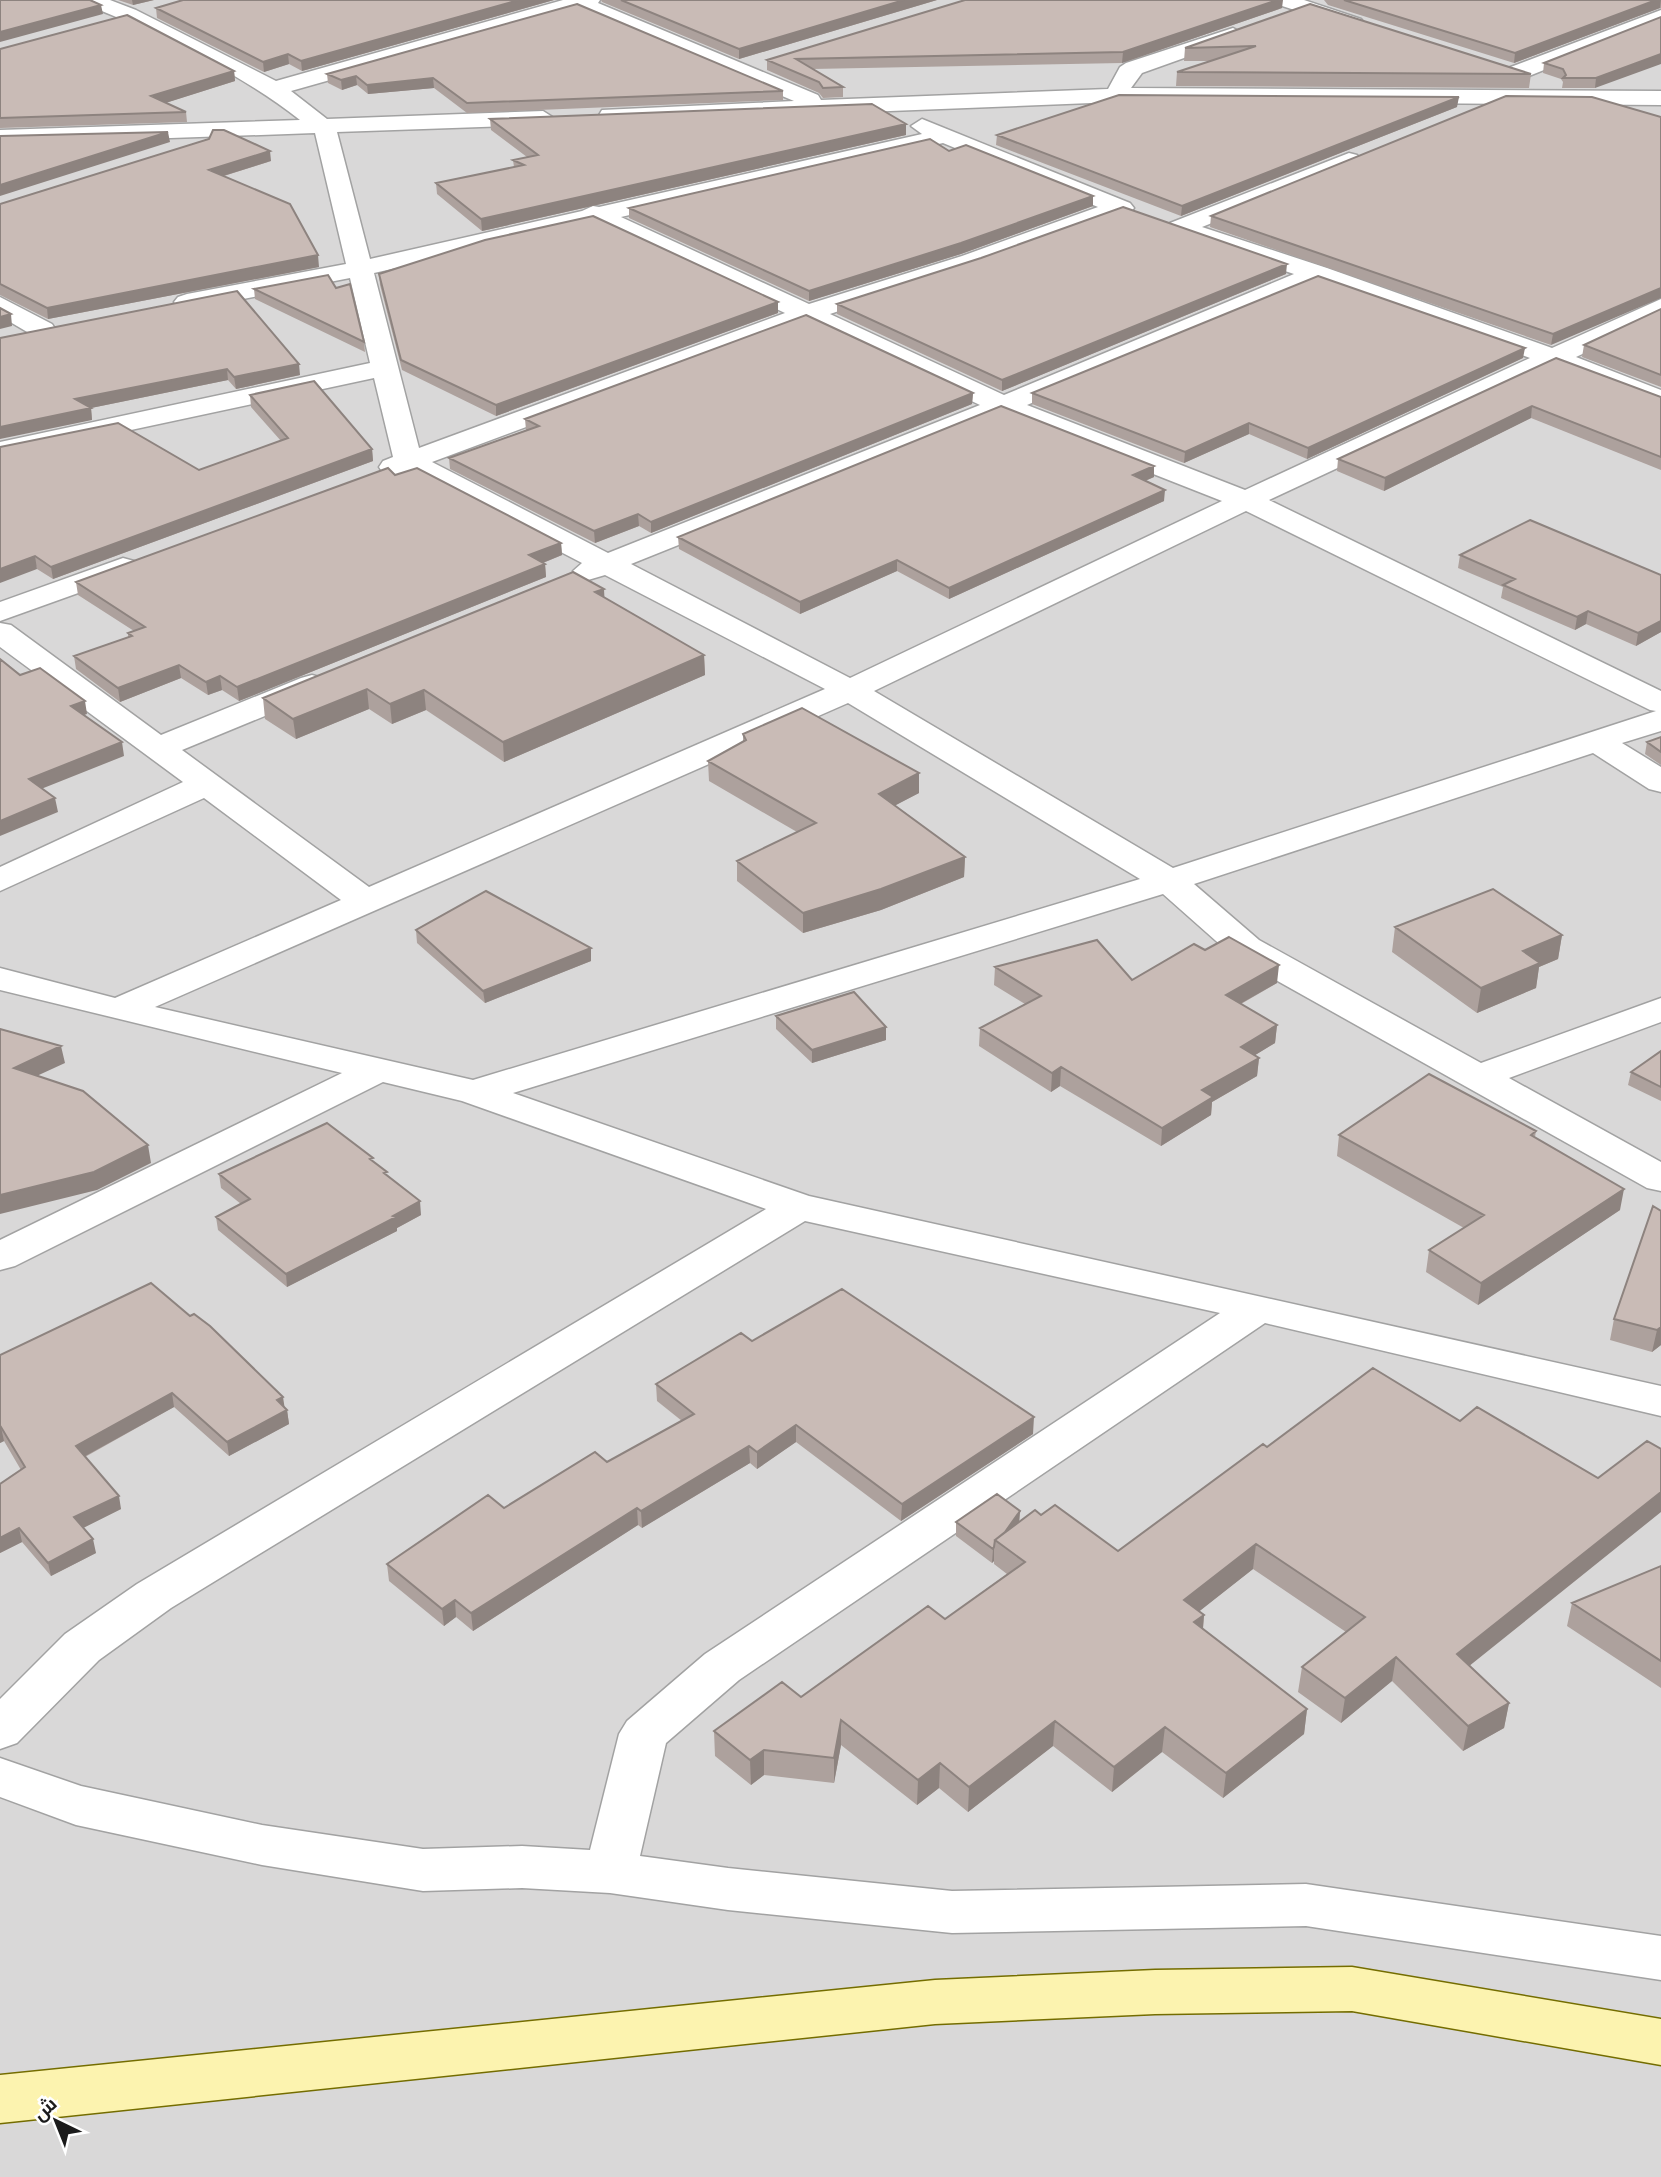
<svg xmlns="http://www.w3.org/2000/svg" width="1661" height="2177" font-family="'Sofia Sans Condensed',Cairo,sans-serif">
<rect width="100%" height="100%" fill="#ede7e0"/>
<path fill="#d9d8d8" d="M 0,0 L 1661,0 L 1661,2177 L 0,2177 Z"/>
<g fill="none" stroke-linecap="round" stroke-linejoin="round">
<defs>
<path id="street" d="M 81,0 L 110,0 L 136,10 L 276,81 L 563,0 L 600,0 L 598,3 L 818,95 L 821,100 L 1108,89 L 1120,67 L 1126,63 L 1233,28 L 1244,34 L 1240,38 L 1142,73 L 1131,88 L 1661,91 L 1661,105 L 1142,101 L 610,122 L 599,115 L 602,110 L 794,101 L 578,10 L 291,91 L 327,119 L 543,111 L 554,118 L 543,125 L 337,132 L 370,259 L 582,211 L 593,206 L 599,207 L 922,134 L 911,126 L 922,119 L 1130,203 L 1134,208 L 1130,213 L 830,314 L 1004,395 L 1294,274 L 1170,233 L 1167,228 L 1170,223 L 1349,153 L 1357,155 L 1361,160 L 1357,165 L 1202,227 L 1327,268 L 1552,348 L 1661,299 L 1661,317 L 1576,357 L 1661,390 L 1661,408 L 1554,367 L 1269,500 L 1661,691 L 1661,731 L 1622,743 L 1661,767 L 1661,792 L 1649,789 L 1593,753 L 1194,884 L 1259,940 L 1481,1063 L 1661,998 L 1661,1022 L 1509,1078 L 1661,1162 L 1661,1191 L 1647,1188 L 1233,956 L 1163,894 L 513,1093 L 809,1196 L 1661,1386 L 1661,1416 L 1265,1323 L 739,1680 L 666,1743 L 640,1856 L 728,1868 L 952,1891 L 1306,1884 L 1661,1936 L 1661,1980 L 1306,1926 L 952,1933 L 728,1910 L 610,1893 L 522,1888 L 423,1891 L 262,1865 L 76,1825 L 0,1797 L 0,1758 L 81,1786 L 262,1825 L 423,1849 L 522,1846 L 590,1850 L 619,1734 L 627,1721 L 705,1654 L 1220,1313 L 805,1221 L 171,1608 L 99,1660 L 17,1743 L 0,1749 L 0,1699 L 65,1634 L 137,1584 L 766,1209 L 462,1101 L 383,1082 L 15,1266 L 0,1270 L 0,1240 L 342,1073 L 0,990 L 0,968 L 115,998 L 341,900 L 204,798 L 0,891 L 0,867 L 183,782 L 0,647 L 0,623 L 11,625 L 161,735 L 301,678 L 312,675 L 323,678 L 328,685 L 323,692 L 182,750 L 369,887 L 825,689 L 605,575 L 588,580 L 577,577 L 573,571 L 582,563 L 407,472 L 393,475 L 383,473 L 379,467 L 383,461 L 393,457 L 374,378 L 0,458 L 0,442 L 370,363 L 350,278 L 187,310 L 178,307 L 174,302 L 178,297 L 187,294 L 346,264 L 315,133 L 0,144 L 0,130 L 300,120 C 240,73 155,31 84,4 ZM 943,143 L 1098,207 L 962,256 L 809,304 L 621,217 ZM 594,223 L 785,313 L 419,448 L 374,273 ZM 1318,282 L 1530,358 L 1245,490 L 1027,405 ZM 806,323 L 980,405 L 608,553 L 432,462 ZM 1003,415 L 1222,501 L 850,678 L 631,564 ZM 1246,511 L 1650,710 L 1656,711 L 1173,868 L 874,691 ZM 848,703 L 1140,879 L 473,1080 L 155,1007 Z
M 1273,0 L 1304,0 L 1361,19 L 1364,23 L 1354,29 L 1347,27 L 1276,4 Z
M 1661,10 L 1661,23 L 1524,78 L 1516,80 L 1505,73 L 1508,68 Z
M 0,297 L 52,324 L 56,330 L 52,336 L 34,336 L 0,316 Z
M 123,558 L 134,561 L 138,567 L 134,573 L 0,621 L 0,602 Z"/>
<path id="secondary" d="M 1352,1967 L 1661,2019 L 1661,2065 L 1352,2011 L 1155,2014 L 935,2024 L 0,2123 L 0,2075 L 935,1980 L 1155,1970 Z"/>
</defs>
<use href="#street" stroke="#a2a2a2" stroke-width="3"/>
<use href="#secondary" stroke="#746d00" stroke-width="3"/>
<use href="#street" fill="#fff" fill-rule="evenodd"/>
<use href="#secondary" fill="#fcf3af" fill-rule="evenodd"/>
</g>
<path fill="#ada19d" d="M 118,0 L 154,0 L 133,5 Z
M 183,0 L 554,0 L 302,71 L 289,64 L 264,72 L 157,18 L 156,8 Z
M 601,0 L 937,0 L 739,59 L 602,2 Z
M 1324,0 L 1661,0 L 1661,8 L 1660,8 L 1514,63 L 1328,5 Z
M 1310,4 L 1531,74 L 1529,88 L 1176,86 L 1177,72 L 1211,61 L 1184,61 L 1185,48 Z
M 1282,8 L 1122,63 L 812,69 L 843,87 L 843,97 L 823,98 L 819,93 L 767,70 L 767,60 Z
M 1661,17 L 1595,88 L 1562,88 L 1563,82 L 1561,79 L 1543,73 L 1544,63 Z
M 0,49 L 234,71 L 235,81 L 165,103 L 186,112 L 187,122 L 0,128 Z
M 327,74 L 783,91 L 783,100 L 467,113 L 434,88 L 368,94 L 357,85 L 342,90 L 328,83 Z
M 1457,107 L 1181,216 L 996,145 L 997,135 Z
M 1661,117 L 1551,345 L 1210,227 L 1211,216 Z
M 490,119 L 906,124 L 906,135 L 482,231 L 437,194 L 436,183 L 514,167 L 513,160 L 527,157 L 491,130 Z
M 949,151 L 1093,206 L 961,254 L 809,301 L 629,218 L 629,208 Z
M 271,161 L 224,176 L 319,267 L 48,319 L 0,295 L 0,204 Z
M 379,274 L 778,313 L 496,416 L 402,370 L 380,285 Z
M 1286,274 L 1002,391 L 837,314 L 837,304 Z
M 254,289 L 364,342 L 365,352 L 255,299 Z
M 1661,309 L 1661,387 L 1582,357 L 1584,345 Z
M 0,338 L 300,375 L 236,389 L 228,380 L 91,408 L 92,420 Z
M 1523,358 L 1307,459 L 1249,434 L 1184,463 L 1032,404 L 1032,393 Z
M 1556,358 L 1661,397 L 1661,470 L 1531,418 L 1384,491 L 1337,471 L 1338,459 Z
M 973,393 L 972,404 L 651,533 L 639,526 L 595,543 L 450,469 L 449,458 L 526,430 L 525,419 Z
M 250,395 L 372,449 L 373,461 L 53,579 L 37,569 L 0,447 L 199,470 L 281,441 L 251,407 Z
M 1154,466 L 1154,477 L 1145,481 L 1164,501 L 949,599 L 897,571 L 800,614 L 679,549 L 678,537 Z
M 561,543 L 562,555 L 543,563 L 545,564 L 546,577 L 239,701 L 222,690 L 208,695 L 181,678 L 120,702 L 76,669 L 74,656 L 128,637 L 128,633 L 134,631 L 78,595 L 76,582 Z
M 1460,555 L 1661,575 L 1661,632 L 1636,646 L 1586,624 L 1575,630 L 1501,598 L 1503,587 L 1458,568 Z
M 604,597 L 704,655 L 705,675 L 504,762 L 426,710 L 392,724 L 369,709 L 296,739 L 265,719 L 263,698 Z
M 743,734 L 919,773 L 919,793 L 895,805 L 965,857 L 964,877 L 881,910 L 803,933 L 737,881 L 737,861 L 797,832 L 709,781 L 708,761 L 743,742 Z
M 1661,737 L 1661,765 L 1645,754 L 1647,742 Z
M 1395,927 L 1562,935 L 1558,959 L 1539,967 L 1536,988 L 1477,1013 L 1392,952 Z
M 416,930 L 591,961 L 485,1003 L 417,943 Z
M 1205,950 L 1277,983 L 1241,1004 L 1277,1025 L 1275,1043 L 1255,1055 L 1259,1058 L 1257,1076 L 1212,1102 L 1211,1115 L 1161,1146 L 1060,1086 L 1051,1092 L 979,1046 L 980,1028 L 1025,1004 L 994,985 L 995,967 L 1132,980 Z
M 776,1016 L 886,1027 L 886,1040 L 812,1063 L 776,1029 Z
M 1661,1051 L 1661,1101 L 1628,1085 L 1631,1072 Z
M 1536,1131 L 1535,1137 L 1620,1210 L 1478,1305 L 1426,1272 L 1429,1250 L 1464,1228 L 1337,1156 L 1339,1135 Z
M 374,1162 L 387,1175 L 421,1215 L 397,1228 L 397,1231 L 287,1287 L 218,1230 L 216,1217 L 241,1204 L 221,1188 L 219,1174 Z
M 1661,1211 L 1661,1345 L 1652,1352 L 1610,1340 L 1614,1319 Z
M 752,1341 L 1033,1434 L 901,1521 L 796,1442 L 757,1469 L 750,1463 L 642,1528 L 638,1525 L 473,1631 L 456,1617 L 444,1626 L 389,1581 L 387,1564 L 504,1508 L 607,1462 L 682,1421 L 657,1401 L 656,1384 Z
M 0,1355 L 285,1408 L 287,1410 L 289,1424 L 229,1456 L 174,1407 L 85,1457 L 121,1509 L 83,1528 L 96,1553 L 51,1576 L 22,1542 L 0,1553 L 0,1484 L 21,1470 L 4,1441 L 0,1443 Z
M 1263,1444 L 1469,1665 L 1509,1703 L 1504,1728 L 1463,1751 L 1392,1681 L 1341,1723 L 1298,1692 L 1302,1667 L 1346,1632 L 1253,1569 L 1199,1611 L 1204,1615 L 1203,1629 L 1307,1709 L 1304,1734 L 1223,1798 L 1162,1752 L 1112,1792 L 1053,1746 L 968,1812 L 939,1788 L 917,1805 L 841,1745 L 834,1783 L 764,1775 L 751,1785 L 715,1756 L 714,1731 L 801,1697 L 945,1619 L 1007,1574 L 994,1564 L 994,1561 L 992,1563 L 956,1536 L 956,1522 L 1020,1511 L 1019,1522 L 1041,1515 L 1118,1551 Z
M 1661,1566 L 1661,1688 L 1567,1626 L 1572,1603 Z"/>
<path fill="#8d837f" d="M 132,0 L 154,0 L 133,5 Z
M 519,0 L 554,0 L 302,71 L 301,61 Z
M 904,0 L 937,0 L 739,59 L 739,49 Z
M 1277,0 L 1283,0 L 1282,8 L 1122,63 L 1123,52 Z
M 1656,0 L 1661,0 L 1660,8 L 1514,63 L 1515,53 Z
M 101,5 L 103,14 L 0,42 L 0,32 Z
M 288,54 L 289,64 L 264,72 L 263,62 Z
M 1661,54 L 1661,64 L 1595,88 L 1596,78 Z
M 234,71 L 235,81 L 153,107 L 151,96 Z
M 356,76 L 357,85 L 342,90 L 341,80 Z
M 433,78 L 434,88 L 368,94 L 367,85 Z
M 1459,97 L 1457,107 L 1181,216 L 1182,206 Z
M 906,124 L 906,135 L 482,231 L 481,219 Z
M 168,132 L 170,142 L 0,196 L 0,185 Z
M 270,151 L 271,161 L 210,180 L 209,170 Z
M 1093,196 L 1093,206 L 961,254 L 809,301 L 809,291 Z
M 318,255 L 319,267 L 48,319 L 47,308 Z
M 1287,264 L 1286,274 L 1002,391 L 1002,380 Z
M 1661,288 L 1661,298 L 1551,345 L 1553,334 Z
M 778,302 L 778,313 L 496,416 L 496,405 Z
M 11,314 L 12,326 L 0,329 L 0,317 Z
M 1525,348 L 1523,358 L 1307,459 L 1308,448 Z
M 299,364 L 300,375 L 236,389 L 234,377 Z
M 227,369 L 228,380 L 91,408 L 92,420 L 0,439 L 0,427 L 75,399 Z
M 973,393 L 972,404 L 651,533 L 651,522 Z
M 1532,406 L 1531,418 L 1384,491 L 1385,478 Z
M 1249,423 L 1249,434 L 1184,463 L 1185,452 Z
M 372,449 L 373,461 L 53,579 L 51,567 Z
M 1154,466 L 1154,477 L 1133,486 L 1133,475 Z
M 1165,490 L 1164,501 L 949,599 L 949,588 Z
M 638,514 L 639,526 L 595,543 L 594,531 Z
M 561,543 L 562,555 L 530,568 L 529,555 Z
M 35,556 L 37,569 L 0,583 L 0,569 Z
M 897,560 L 897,571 L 800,614 L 800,602 Z
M 545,564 L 546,577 L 239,701 L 237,687 Z
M 604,589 L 605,609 L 595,592 Z
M 1588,611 L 1586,624 L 1575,630 L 1577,617 Z
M 1661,621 L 1661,632 L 1636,646 L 1638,633 Z
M 704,655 L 705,675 L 504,762 L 503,742 Z
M 179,665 L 181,678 L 120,702 L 118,688 Z
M 220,676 L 222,690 L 208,695 L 206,682 Z
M 367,689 L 369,709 L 296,739 L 293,719 Z
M 424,690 L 426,710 L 392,724 L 390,704 Z
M 85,701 L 87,714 L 73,719 L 71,706 Z
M 122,742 L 124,756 L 31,793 L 29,779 Z
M 919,773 L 919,793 L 879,814 L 879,794 Z
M 55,798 L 58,812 L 0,836 L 0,821 Z
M 965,857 L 964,877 L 881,910 L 803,933 L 803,913 Z
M 1562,935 L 1558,959 L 1539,967 L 1536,988 L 1477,1013 L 1481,988 L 1523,951 Z
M 591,948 L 591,961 L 485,1003 L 483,991 Z
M 1279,965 L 1277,983 L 1224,1013 L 1226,995 Z
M 1277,1025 L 1275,1043 L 1239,1065 L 1241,1047 Z
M 886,1027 L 886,1040 L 812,1063 L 812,1050 Z
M 61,1046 L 65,1063 L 17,1085 L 14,1068 Z
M 1259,1058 L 1257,1076 L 1212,1102 L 1211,1115 L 1161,1146 L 1162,1128 L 1202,1090 Z
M 1061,1067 L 1060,1086 L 1051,1092 L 1052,1073 Z
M 148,1145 L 151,1163 L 97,1190 L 0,1214 L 0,1195 Z
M 1624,1189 L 1620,1210 L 1478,1305 L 1481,1283 Z
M 420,1201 L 421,1215 L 397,1228 L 397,1231 L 287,1287 L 286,1274 Z
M 1661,1327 L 1661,1345 L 1652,1352 L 1657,1330 Z
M 172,1393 L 174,1407 L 78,1460 L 76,1446 Z
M 283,1397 L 285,1410 L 277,1400 Z
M 287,1410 L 289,1424 L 229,1456 L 227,1442 Z
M 1034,1417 L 1033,1434 L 901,1521 L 902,1504 Z
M 796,1425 L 796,1442 L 757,1469 L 757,1452 Z
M 1,1427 L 4,1441 L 0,1443 L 0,1428 Z
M 749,1446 L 750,1463 L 642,1528 L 641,1511 Z
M 1661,1492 L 1661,1512 L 1453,1679 L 1457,1654 Z
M 119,1496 L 121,1509 L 77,1531 L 74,1517 Z
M 637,1508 L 638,1525 L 473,1631 L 471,1613 Z
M 1020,1511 L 1019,1524 L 998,1542 Z
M 19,1528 L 22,1542 L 0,1553 L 0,1538 Z
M 93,1539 L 96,1553 L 51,1576 L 48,1563 Z
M 1256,1544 L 1253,1569 L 1182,1625 L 1184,1600 Z
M 994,1547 L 994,1561 L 992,1563 L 993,1549 Z
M 455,1600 L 456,1617 L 444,1626 L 442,1609 Z
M 1204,1615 L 1202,1639 L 1194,1622 Z
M 1396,1657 L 1392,1681 L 1341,1723 L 1345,1698 Z
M 1509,1703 L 1504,1728 L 1463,1751 L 1468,1726 Z
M 1307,1709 L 1304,1734 L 1223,1798 L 1226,1773 Z
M 841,1720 L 841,1745 L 834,1783 L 834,1758 Z
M 1055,1721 L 1053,1746 L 968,1812 L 969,1787 Z
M 1165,1727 L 1162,1752 L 1112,1792 L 1114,1767 Z
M 764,1750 L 764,1775 L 751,1785 L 750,1760 Z
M 940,1763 L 939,1788 L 917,1805 L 918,1780 Z"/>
<path fill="#c9bbb6" stroke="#8d837f" stroke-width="2" d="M 0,0 L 90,0 L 101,5 L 0,32 Z
M 183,0 L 519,0 L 301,61 L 288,54 L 263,62 L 156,8 Z
M 621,0 L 904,0 L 739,49 Z
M 965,0 L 1277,0 L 1123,52 L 796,59 L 843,87 L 823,88 L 819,82 L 767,60 Z
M 1344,0 L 1656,0 L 1515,53 Z
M 577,4 L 783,91 L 467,103 L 433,78 L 367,85 L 356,76 L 341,80 L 327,74 Z
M 1310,4 L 1531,74 L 1177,72 L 1256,46 L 1185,48 Z
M 127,15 L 234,71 L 151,96 L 186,112 L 0,118 L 0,49 Z
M 1661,17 L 1661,54 L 1596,78 L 1563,78 L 1566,75 L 1563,69 L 1544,63 Z
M 1119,95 L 1459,97 L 1182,206 L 997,135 Z
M 1506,96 L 1592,97 L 1661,117 L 1661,288 L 1553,334 L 1211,216 Z
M 872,104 L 906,124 L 481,219 L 436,183 L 524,165 L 513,160 L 538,155 L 490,119 Z
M 213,130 L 224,130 L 270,151 L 209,170 L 290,204 L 318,255 L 47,308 L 0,284 L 0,204 L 209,139 Z
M 168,132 L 0,185 L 0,136 Z
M 930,139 L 949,151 L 966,145 L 1093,196 L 961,243 L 809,291 L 629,208 Z
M 1123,207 L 1287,264 L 1002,380 L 837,304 L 981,258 Z
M 593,216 L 778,302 L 496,405 L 401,360 L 379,274 L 485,240 Z
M 328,275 L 336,288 L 350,284 L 364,342 L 254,289 Z
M 1318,276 L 1525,348 L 1308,448 L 1249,423 L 1185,452 L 1032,393 Z
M 237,291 L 299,364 L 234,377 L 227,369 L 75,399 L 91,408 L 0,427 L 0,338 Z
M 0,308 L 11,314 L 0,317 Z
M 1661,309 L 1661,375 L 1584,345 Z
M 806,315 L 973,393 L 651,522 L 638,514 L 594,531 L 449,458 L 539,426 L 525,419 Z
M 1556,358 L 1661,397 L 1661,457 L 1532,406 L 1385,478 L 1338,459 Z
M 314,381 L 372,449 L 51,567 L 35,556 L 0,569 L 0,447 L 118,423 L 199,470 L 288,438 L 250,395 Z
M 1001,406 L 1154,466 L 1133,475 L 1165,490 L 949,588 L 897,560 L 800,602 L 678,537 Z
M 388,468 L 395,475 L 417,468 L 561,543 L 529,555 L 545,564 L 237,687 L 220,676 L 206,682 L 179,665 L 118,688 L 74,656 L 132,636 L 128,633 L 145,627 L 76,582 Z
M 1530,520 L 1661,575 L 1661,621 L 1638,633 L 1588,611 L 1577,617 L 1503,585 L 1515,579 L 1460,555 Z
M 573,572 L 604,589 L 595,592 L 704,655 L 503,742 L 424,690 L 390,704 L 367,689 L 293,719 L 263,698 Z
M 0,659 L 20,675 L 40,668 L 85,701 L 71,706 L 122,742 L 29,779 L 55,798 L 0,821 Z
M 802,708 L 919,773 L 879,794 L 965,857 L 881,889 L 803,913 L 737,861 L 816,823 L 708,761 L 746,740 L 743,734 Z
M 1661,737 L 1661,752 L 1647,742 Z
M 1493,889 L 1562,935 L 1523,951 L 1540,963 L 1481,988 L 1395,927 Z
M 486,891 L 591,948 L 483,991 L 416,930 Z
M 1229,937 L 1279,965 L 1226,995 L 1277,1025 L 1241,1047 L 1259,1058 L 1202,1090 L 1213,1097 L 1162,1128 L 1061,1067 L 1052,1073 L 980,1028 L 1041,996 L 995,967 L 1097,940 L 1132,980 L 1194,944 L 1205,950 Z
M 854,992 L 886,1027 L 812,1050 L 776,1016 Z
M 0,1029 L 61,1046 L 14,1068 L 83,1091 L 148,1145 L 94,1172 L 0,1195 Z
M 1661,1051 L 1661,1087 L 1631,1072 Z
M 1429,1074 L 1536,1131 L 1531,1135 L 1624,1189 L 1481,1283 L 1429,1250 L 1484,1215 L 1339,1135 Z
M 327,1123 L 373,1158 L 370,1159 L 387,1172 L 384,1173 L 420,1201 L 393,1216 L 396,1217 L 286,1274 L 216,1217 L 250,1199 L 219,1174 Z
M 1653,1206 L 1661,1211 L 1661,1327 L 1657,1330 L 1614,1319 Z
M 151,1283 L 190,1316 L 194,1314 L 210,1326 L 283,1397 L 277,1400 L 287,1410 L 227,1442 L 172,1393 L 76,1446 L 119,1496 L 74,1517 L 93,1539 L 48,1563 L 19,1528 L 0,1538 L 0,1484 L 25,1467 L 1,1427 L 0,1428 L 0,1355 Z
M 842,1289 L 1034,1417 L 902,1504 L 796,1425 L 757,1452 L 749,1446 L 641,1511 L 637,1508 L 471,1613 L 455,1600 L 442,1609 L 387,1564 L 488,1495 L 504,1508 L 595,1452 L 607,1462 L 694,1414 L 656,1384 L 741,1333 L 752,1341 Z
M 1373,1368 L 1460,1421 L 1477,1407 L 1598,1478 L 1647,1441 L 1661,1449 L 1661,1492 L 1457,1654 L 1509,1703 L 1468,1726 L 1396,1657 L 1345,1698 L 1302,1667 L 1365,1617 L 1256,1544 L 1184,1600 L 1204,1615 L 1194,1622 L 1307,1709 L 1226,1773 L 1165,1727 L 1114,1767 L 1055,1721 L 969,1787 L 940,1763 L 918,1780 L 841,1720 L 834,1758 L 764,1750 L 750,1760 L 714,1731 L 782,1682 L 801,1697 L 928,1606 L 945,1619 L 1025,1562 L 995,1540 L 1035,1510 L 1041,1515 L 1055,1505 L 1118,1551 L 1263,1444 L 1267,1447 Z
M 997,1494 L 1020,1511 L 1005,1532 L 995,1540 L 994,1547 L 993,1549 L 956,1522 Z
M 1661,1566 L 1661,1661 L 1572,1603 Z"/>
<g transform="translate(56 2121) rotate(317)" stroke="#ffffff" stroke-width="5" paint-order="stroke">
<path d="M0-5L12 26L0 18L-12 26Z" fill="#1b1b1b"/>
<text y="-10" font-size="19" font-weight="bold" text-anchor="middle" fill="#1b1b1b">ش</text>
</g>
</svg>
